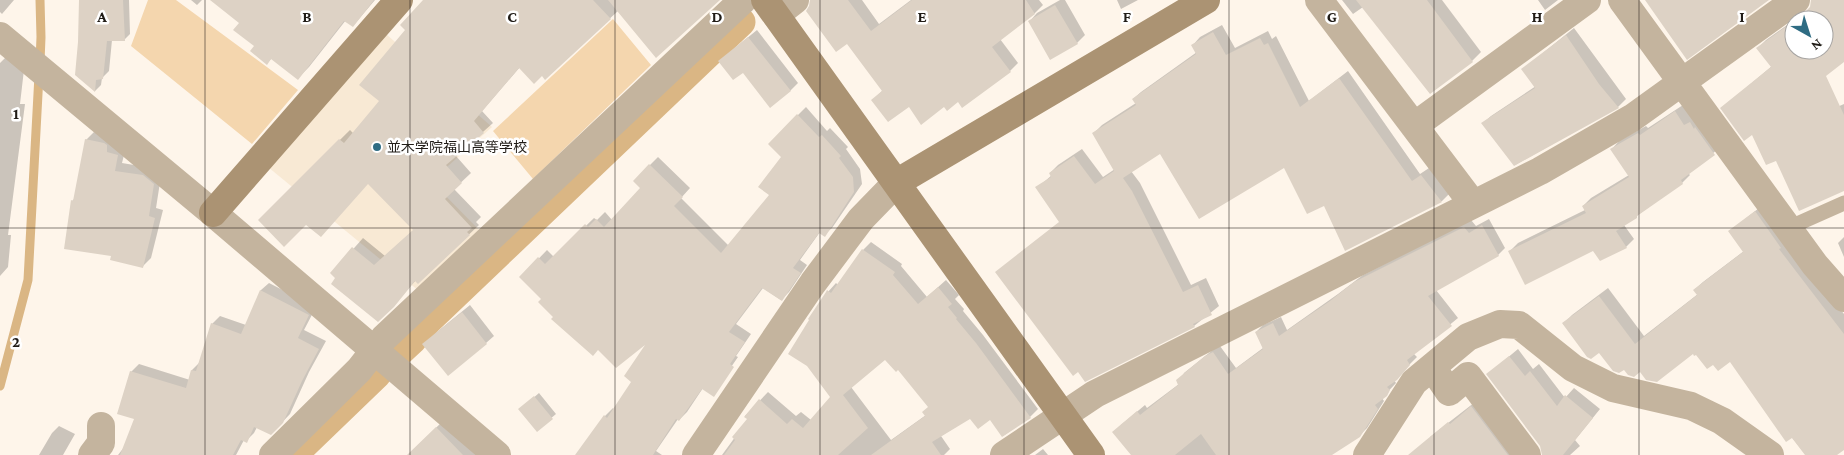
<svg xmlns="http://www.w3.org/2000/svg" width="1844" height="455" font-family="'Crimson Pro','Noto Sans JP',serif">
<rect width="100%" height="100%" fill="#fef5ea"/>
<path fill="#f8e9d4" d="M 386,34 L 492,127 L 431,181 L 483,234 L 419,291 L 268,167 Z"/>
<path fill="#f4d6ae" d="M 148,0 L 176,0 L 298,90 L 252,144 L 131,46 Z
M 613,19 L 651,65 L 533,179 L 493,131 Z"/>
<path fill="#0003" fill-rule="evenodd" d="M 0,0 L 14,0 L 2,14 L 0,12 Z
M 83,0 L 129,0 L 130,34 L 124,40 L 112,40 L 109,71 L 102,78 L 101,85 L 95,91 L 76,75 Z
M 191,0 L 202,0 L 197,5 Z
M 212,0 L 375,0 L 353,26 L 346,20 L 309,67 L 298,78 L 272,58 L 267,63 L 241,23 Z
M 425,0 L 718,0 L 618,11 L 545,78 L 542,75 L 520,67 L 482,111 L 493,123 L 456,156 L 471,173 L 454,189 L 481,217 L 476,222 L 479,225 L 418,283 L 416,280 L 393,306 L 337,278 L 332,273 L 363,238 L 385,256 L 414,230 L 369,182 L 306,223 L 259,220 L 350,130 L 353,133 L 381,101 L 407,30 Z
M 812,0 L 862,0 L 879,24 L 911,0 L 1039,0 L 1043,5 L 1035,13 L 1000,39 L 1018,63 L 1010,71 L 958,101 L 944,106 L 909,106 L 873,100 L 883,90 L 847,42 Z
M 1060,0 L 1065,0 L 1085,35 L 1077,43 L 1030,21 L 1037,13 Z
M 1117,0 L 1138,0 L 1121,9 Z
M 1342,0 L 1442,0 L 1481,52 L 1472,61 L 1363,7 L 1353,14 Z
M 1538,0 L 1558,0 L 1545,10 Z
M 1813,0 L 1844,0 L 1844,59 L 1722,108 L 1772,66 L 1758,48 L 1766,40 L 1811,8 ZM 1794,20 L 1824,20 L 1824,50 L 1794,50 Z
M 1222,25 L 1235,48 L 1268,31 L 1272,39 L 1276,36 L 1309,101 L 1348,71 L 1420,174 L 1429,168 L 1449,194 L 1442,201 L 1325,204 L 1285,166 L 1160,152 L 1131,171 L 1140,183 L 1191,285 L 1206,278 L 1219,306 L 1194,326 L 1060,221 L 1037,188 L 1052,175 L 1050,173 L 1058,165 L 1082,149 L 1103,177 L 1115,169 L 1094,133 L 1102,125 L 1136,103 L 1133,99 L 1141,92 L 1197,52 L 1193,45 L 1200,37 Z
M 1574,28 L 1626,99 L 1618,107 L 1515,165 L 1483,123 L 1491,116 L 1536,86 L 1523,69 Z
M 757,30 L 798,83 L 790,91 L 719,61 Z
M 6,57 L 25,61 L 20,104 L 25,104 L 8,235 L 11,235 L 8,267 L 0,276 L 0,63 Z
M 1844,104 L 1844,189 L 1777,159 L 1766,138 Z
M 1683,105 L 1722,146 L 1688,173 L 1690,175 L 1682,183 L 1624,225 L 1634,239 L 1626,247 L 1600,259 L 1593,250 L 1510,251 L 1518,243 L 1585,210 L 1583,206 L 1591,198 L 1629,175 L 1612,149 L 1619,141 L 1646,126 L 1648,128 Z
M 806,107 L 827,131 L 830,128 L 848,147 L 846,149 L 860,169 L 862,184 L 832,228 L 824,235 L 820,232 L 800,260 L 807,265 L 789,292 L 781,300 L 763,288 L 736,324 L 751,334 L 736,356 L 738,357 L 718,386 L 703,388 L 687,412 L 679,420 L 678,419 L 656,451 L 662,455 L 577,455 L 605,416 L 613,408 L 614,410 L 632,382 L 649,340 L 555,317 L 543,299 L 521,277 L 547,250 L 554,257 L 594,218 L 597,220 L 605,212 L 612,220 L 642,188 L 634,181 L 658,157 L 690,188 L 681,198 L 729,246 L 771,195 L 782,157 L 769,144 Z
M 94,132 L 126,147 L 122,163 L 152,168 L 161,176 L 156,208 L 163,210 L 151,258 L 143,266 L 113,255 L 72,201 L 75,198 L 86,140 Z
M 1764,204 L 1786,240 L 1844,314 L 1844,448 L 1835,455 L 1806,455 L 1730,360 L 1713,363 L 1693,352 L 1641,370 L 1624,369 L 1563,324 L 1572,315 L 1608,288 L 1644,336 L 1698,294 L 1694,290 L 1703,282 L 1744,251 L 1730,231 Z
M 1489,219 L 1505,248 L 1498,255 L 1436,290 L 1458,318 L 1414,354 L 1417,357 L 1394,380 L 1396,383 L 1382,398 L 1384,401 L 1367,428 L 1359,436 L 1330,455 L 1133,455 L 1121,425 L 1145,405 L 1147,408 L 1179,384 L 1184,373 L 1214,349 L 1220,346 L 1236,368 L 1263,348 L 1256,332 L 1263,325 L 1281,317 L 1287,330 L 1338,294 L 1363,275 L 1471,220 L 1476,226 Z
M 1844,237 L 1844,257 L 1838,243 Z
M 871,242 L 902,264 L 901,266 L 927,297 L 946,280 L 959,295 L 955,299 L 964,309 L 963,311 L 983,335 L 1038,409 L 1030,417 L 1003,436 L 991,418 L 970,418 L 941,436 L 950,449 L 944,455 L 722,455 L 749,418 L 745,416 L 768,392 L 796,416 L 801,412 L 811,420 L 832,397 L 827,293 L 836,283 L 838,285 L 863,250 ZM 885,358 L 898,368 L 929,406 L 926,415 L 891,440 L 851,387 Z
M 269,283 L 316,307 L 304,330 L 326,341 L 309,372 L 290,414 L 271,434 L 257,427 L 254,433 L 246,441 L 244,440 L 236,455 L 118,455 L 125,446 L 135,418 L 131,372 L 139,364 L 190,380 L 192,370 L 200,362 L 212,324 L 220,316 L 246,325 L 261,290 Z
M 470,305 L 494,336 L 486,343 L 432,336 Z
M 1518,349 L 1533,369 L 1539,364 L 1565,398 L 1574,388 L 1600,409 L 1575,440 L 1580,446 L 1570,455 L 1544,455 L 1541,445 L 1488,374 Z
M 539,393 L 556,414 L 537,430 L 524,406 Z
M 1479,399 L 1521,455 L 1431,455 L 1430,437 Z
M 444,420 L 477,455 L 408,455 Z
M 59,426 L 75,434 L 63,455 L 39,455 L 52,433 Z
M 1043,449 L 1048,455 L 1035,455 Z"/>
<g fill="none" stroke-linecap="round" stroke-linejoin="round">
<path stroke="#dab684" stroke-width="9" d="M 40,62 L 41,37 L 40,0
M 0,386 L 28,280 L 39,75"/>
<path stroke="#dab684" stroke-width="29" d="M 399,352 L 413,339 L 421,327 L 741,22
M 293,455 L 377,374"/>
</g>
<path fill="#ddd2c5" d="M 79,0 L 123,0 L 125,41 L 107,41 L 103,79 L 96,80 L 95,92 L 75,75 L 78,42 Z
M 210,0 L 374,0 L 353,27 L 344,21 L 298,80 L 271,59 L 267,65 L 250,51 L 254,46 L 233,30 L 239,23 Z
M 423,0 L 593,0 L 611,19 L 545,80 L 542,76 L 534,84 L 519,68 L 474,121 L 484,133 L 446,165 L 462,183 L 445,199 L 472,228 L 467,232 L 470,235 L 418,284 L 415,281 L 394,307 L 378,322 L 331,284 L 335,278 L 330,273 L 352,247 L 374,265 L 413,230 L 368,184 L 321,237 L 306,225 L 284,247 L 258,220 L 339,139 L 344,143 L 379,101 L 359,85 L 405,30 L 400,25 Z
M 608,0 L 720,0 L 656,58 Z
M 810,0 L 848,0 L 871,31 L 912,0 L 1026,0 L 1035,14 L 992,47 L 1011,72 L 962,108 L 958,102 L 947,111 L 944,107 L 921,125 L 909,107 L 888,122 L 871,100 L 882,91 L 847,44 L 836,52 L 806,11 L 809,6 Z
M 1356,0 L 1427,0 L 1473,62 L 1430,94 Z
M 1645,0 L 1769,0 L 1687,60 Z
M 1811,0 L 1844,0 L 1844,62 L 1826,76 L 1844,115 L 1844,191 L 1799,211 L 1776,161 L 1766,165 L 1752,135 L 1744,141 L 1720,108 L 1771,67 L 1756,48 L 1794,21 L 1794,50 L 1824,50 L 1824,20 L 1795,20 L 1805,12 L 1810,7 Z
M 1055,5 L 1078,44 L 1050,60 L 1028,21 Z
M 1213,32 L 1226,55 L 1260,38 L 1264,45 L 1268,43 L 1300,107 L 1339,78 L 1412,181 L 1421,175 L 1442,202 L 1345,251 L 1324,206 L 1307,214 L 1284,168 L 1199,219 L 1160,154 L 1123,178 L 1132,191 L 1183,292 L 1198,285 L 1212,315 L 1193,324 L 1195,327 L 1085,382 L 1078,372 L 1073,376 L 995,272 L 1059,222 L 1035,187 L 1051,177 L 1049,173 L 1074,156 L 1095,184 L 1114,171 L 1092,133 L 1136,105 L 1132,99 L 1196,54 L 1191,45 Z
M 1566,35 L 1599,84 L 1619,108 L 1514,166 L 1481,123 L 1535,88 L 1521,69 Z
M 748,37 L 791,91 L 770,108 L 743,73 L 733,80 L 718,61 Z
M 1675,111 L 1684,125 L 1690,122 L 1694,129 L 1695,127 L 1715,155 L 1681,180 L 1683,184 L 1637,216 L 1637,218 L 1616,231 L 1627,248 L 1600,261 L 1593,251 L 1525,285 L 1508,251 L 1586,213 L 1582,206 L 1629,177 L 1610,149 L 1638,133 L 1640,135 Z
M 797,114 L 819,137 L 822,135 L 841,156 L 839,158 L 853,177 L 854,192 L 825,237 L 819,233 L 793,268 L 801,273 L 782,301 L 762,288 L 729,332 L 745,342 L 730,364 L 734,367 L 714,397 L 702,389 L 679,421 L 676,419 L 653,455 L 575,455 L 604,415 L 607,418 L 631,382 L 624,376 L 645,345 L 616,368 L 598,350 L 593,356 L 551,319 L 553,317 L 538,302 L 541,299 L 519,277 L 538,257 L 545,264 L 585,224 L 588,227 L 596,219 L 604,227 L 640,188 L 633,181 L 649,164 L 683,197 L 674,206 L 721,253 L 769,195 L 758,187 L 781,157 L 768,144 Z
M 85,139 L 104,143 L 107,145 L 107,152 L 118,155 L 115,171 L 143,175 L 154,184 L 149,216 L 155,218 L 143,268 L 110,260 L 111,256 L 64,249 L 71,200 L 73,201 Z
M 1755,211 L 1781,248 L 1779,249 L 1844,334 L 1844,450 L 1837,455 L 1805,455 L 1792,438 L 1786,442 L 1730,362 L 1718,371 L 1713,365 L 1707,369 L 1696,355 L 1694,356 L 1693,354 L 1657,382 L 1646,380 L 1640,372 L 1634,377 L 1628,375 L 1624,370 L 1619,373 L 1613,371 L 1599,353 L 1591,359 L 1587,357 L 1562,323 L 1599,296 L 1635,344 L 1697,295 L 1693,290 L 1743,252 L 1728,231 Z
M 1482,225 L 1499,256 L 1428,296 L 1452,326 L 1407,360 L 1410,365 L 1397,380 L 1387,387 L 1390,390 L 1387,396 L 1375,405 L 1378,409 L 1360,437 L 1332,455 L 1216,455 L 1201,434 L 1175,455 L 1131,455 L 1112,432 L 1137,411 L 1140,415 L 1178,385 L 1176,380 L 1205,356 L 1213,352 L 1228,374 L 1263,349 L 1255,332 L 1273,323 L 1279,336 L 1330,301 L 1354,282 L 1464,227 L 1469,233 Z
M 862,249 L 895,272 L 893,275 L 918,304 L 938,287 L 952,304 L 948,307 L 957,318 L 956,319 L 976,343 L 1031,418 L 1002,437 L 990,420 L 978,429 L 970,419 L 932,442 L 941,455 L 871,455 L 925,416 L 922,412 L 928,407 L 898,370 L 896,372 L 885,360 L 843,395 L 868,428 L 838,455 L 724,455 L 735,440 L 732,437 L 747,419 L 744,417 L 759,399 L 787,424 L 792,419 L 803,428 L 830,397 L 807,366 L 788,354 L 809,320 L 808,319 L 826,292 L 827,290 L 831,293 Z
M 260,290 L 309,315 L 298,338 L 319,349 L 302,381 L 283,423 L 271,435 L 254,427 L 247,443 L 241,440 L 233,455 L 120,455 L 134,419 L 117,414 L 130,371 L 186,388 L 191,370 L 196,371 L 211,323 L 241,334 Z
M 462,312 L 487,344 L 448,376 L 422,344 Z
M 1509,356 L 1525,376 L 1530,371 L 1557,406 L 1565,395 L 1593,418 L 1563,455 L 1542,455 L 1540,446 L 1486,374 Z
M 534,396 L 553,419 L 537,432 L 518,409 Z
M 1471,406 L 1508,455 L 1408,455 L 1448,422 L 1450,424 Z
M 436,427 L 463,455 L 407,455 Z"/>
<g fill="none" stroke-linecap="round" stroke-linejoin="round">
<path stroke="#c4b49e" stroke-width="15" d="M 1788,228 L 1844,203"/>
<path stroke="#c4b49e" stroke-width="28" d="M 1319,0 L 1473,204
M 1622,0 L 1815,265 L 1844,298
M 776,15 L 795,0
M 0,36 L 213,213 L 497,455
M 1414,126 L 1587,0
M 1432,367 L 1449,392 L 1468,376 L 1527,455
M 92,455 L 101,443 L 101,426
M 273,455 L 359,370 L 384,338 L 743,0
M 696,455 L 813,283 L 861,219 L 896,183
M 1004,455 L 1095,394 L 1540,171 L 1632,118 L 1796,0
M 1367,455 L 1414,382 L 1468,337 L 1500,324 L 1519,325 L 1573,368 L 1613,388 L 1691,406 L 1722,421 L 1770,455"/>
<path stroke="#ab9373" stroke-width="28" d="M 765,0 L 1091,455
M 896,183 L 1206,0
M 213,213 L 399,0"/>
</g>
<path fill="none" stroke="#201c17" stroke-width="1" stroke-opacity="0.55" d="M 205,0 L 205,455M 410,0 L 410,455M 615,0 L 615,455M 820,0 L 820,455M 1024,0 L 1024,455M 1229,0 L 1229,455M 1434,0 L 1434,455M 1639,0 L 1639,455M 0,228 L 1844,228"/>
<circle fill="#2f6c83" stroke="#fff" stroke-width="2" cx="377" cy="147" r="5"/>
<g text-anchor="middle" stroke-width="5" stroke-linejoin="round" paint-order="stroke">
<g font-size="14" fill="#201c17" stroke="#fff" text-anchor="start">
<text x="387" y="152">並木学院福山高等学校</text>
</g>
</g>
<g font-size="16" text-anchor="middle" font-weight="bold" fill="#201c17" stroke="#fff" stroke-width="5" stroke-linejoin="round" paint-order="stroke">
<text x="102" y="22">A</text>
<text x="307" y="22">B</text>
<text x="512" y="22">C</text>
<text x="717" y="22">D</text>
<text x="922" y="22">E</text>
<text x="1127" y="22">F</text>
<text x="1332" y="22">G</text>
<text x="1537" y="22">H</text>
<text x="1742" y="22">I</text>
<text x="16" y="119">1</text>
<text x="16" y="347">2</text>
</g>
<g transform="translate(1809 35) rotate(141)"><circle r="24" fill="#ffffff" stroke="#a6a4a2"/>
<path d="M0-4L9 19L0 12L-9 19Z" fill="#2f6c83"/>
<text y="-8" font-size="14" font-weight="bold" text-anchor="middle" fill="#201c17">N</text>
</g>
</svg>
